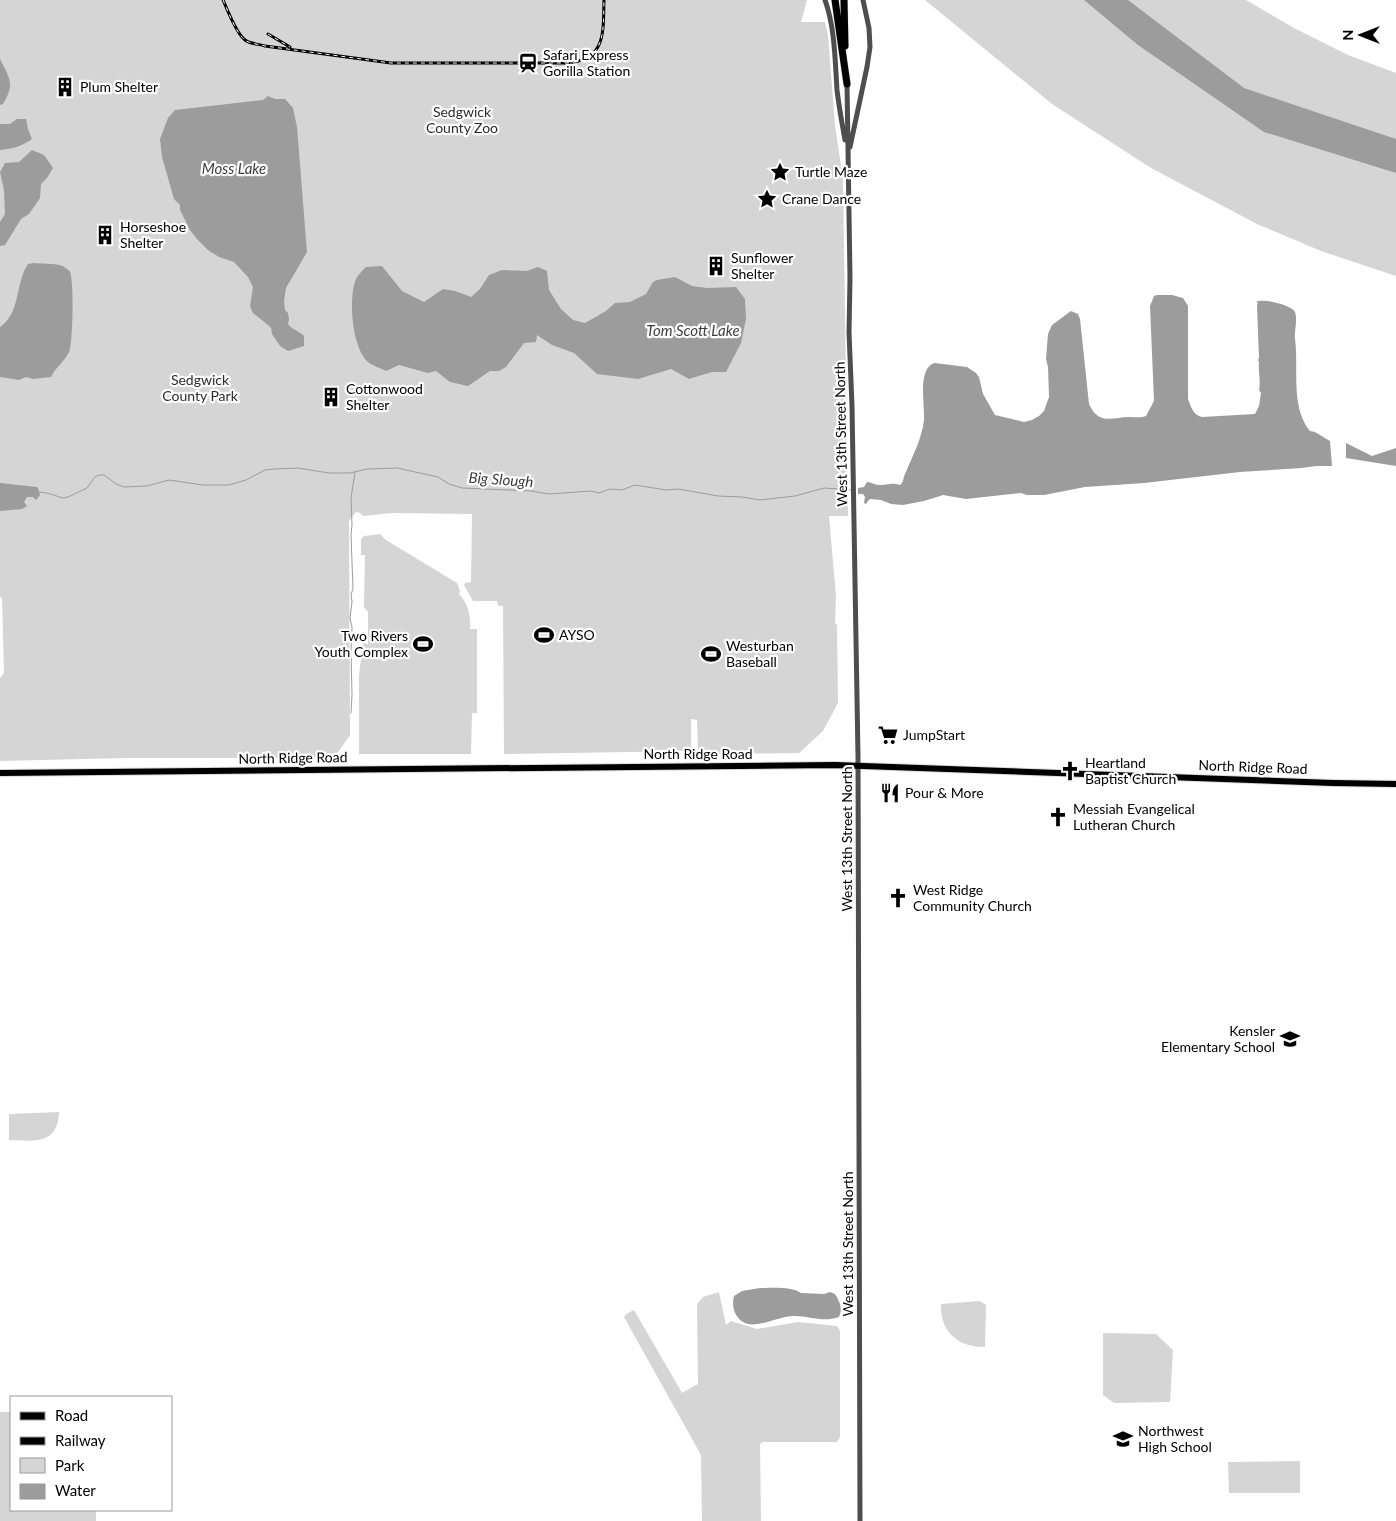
<svg xmlns="http://www.w3.org/2000/svg" width="1396" height="1521" font-family="Lato,sans-serif">
<rect width="100%" height="100%" fill="#fff"/>
<path fill="#d5d5d5" d="M 0,0 L 807,0 L 801,22 L 825,22 L 828,36 L 835,125 L 843,180 L 848,516 L 829,516 L 836,596 L 835,623 L 837,625 L 838,703 L 823,731 L 799,753 L 703,754 L 698,750 L 697,720 L 691,719 L 691,749 L 690,751 L 504,754 L 503,606 L 498,606 L 497,601 L 473,601 L 464,585 L 465,583 L 471,582 L 472,514 L 392,513 L 363,516 L 360,513 L 356,512 L 349,521 L 350,735 L 334,758 L 126,758 L 0,761 L 0,678 L 4,673 L 2,598 L 0,597 Z
M 925,0 L 1246,0 L 1294,28 L 1348,55 L 1396,73 L 1396,276 L 1321,251 L 1257,224 L 1151,168 L 1052,104 Z
M 380,534 L 386,540 L 457,583 L 460,591 L 459,594 C 468,604 471,615 470,629 L 477,629 L 477,713 L 472,713 L 471,754 L 359,754 L 359,675 L 363,643 L 368,644 L 368,612 L 364,607 L 364,603 L 365,555 L 361,555 L 361,539 L 364,536 Z
M 59,1112 C 58,1145 34,1141 9,1140 L 9,1114 Z
M 719,1292 L 726,1325 L 731,1321 L 757,1329 L 798,1322 L 837,1326 L 840,1331 L 840,1437 L 837,1442 L 763,1442 L 760,1444 L 761,1521 L 702,1521 L 701,1455 L 624,1317 L 626,1314 L 634,1310 L 682,1393 L 698,1384 L 697,1304 L 703,1297 Z
M 980,1301 L 986,1305 L 985,1347 C 958,1347 940,1332 941,1304 Z
M 1103,1333 L 1156,1334 L 1173,1350 L 1170,1402 L 1114,1403 L 1103,1395 Z
M 0,1412 L 11,1412 L 11,1510 L 96,1510 L 96,1521 L 0,1521 Z
M 1300,1461 L 1300,1493 L 1229,1493 L 1228,1462 Z"/>
<path fill="#9c9c9c" d="M 1084,0 L 1128,0 L 1244,88 L 1396,139 L 1396,173 L 1264,132 L 1138,45 Z
M 0,59 C 10,79 15,84 3,104 L 0,105 Z
M 268,96 L 275,99 L 285,99 L 293,108 L 297,127 L 307,252 L 286,288 L 284,301 L 285,310 L 288,313 L 289,319 L 288,324 C 291,329 299,331 304,336 L 304,346 L 288,351 L 280,346 L 272,334 L 271,328 L 268,325 L 253,313 L 250,306 L 253,287 L 248,277 L 234,262 L 219,257 L 208,250 L 197,239 L 190,230 L 180,210 L 180,205 L 174,199 L 162,157 L 160,139 L 168,118 L 175,110 L 263,100 Z
M 17,119 L 26,119 L 28,129 L 32,139 C 22,146 13,149 0,150 L 0,124 L 10,124 Z
M 32,150 L 44,155 L 53,168 L 47,178 L 41,184 L 40,198 L 29,214 L 21,219 L 5,245 L 0,246 L 0,222 L 5,214 L 4,190 L 0,172 L 5,163 L 19,162 Z
M 34,263 C 41,264 60,263 64,267 C 66,268 69,270 70,272 C 74,280 73,344 69,352 C 65,361 55,368 51,377 L 33,379 L 26,377 L 19,380 L 0,377 L 0,327 C 21,313 15,283 28,264 Z
M 382,266 L 402,291 L 424,302 L 443,289 L 455,291 L 471,297 L 480,289 L 489,275 L 502,270 L 527,271 L 538,267 L 547,271 L 549,290 L 561,309 L 573,320 L 585,323 L 606,311 L 615,303 L 630,302 L 646,294 L 653,282 L 657,280 L 675,277 L 692,286 L 707,288 L 736,287 L 745,299 L 746,319 L 741,343 L 726,372 L 712,372 L 689,379 L 671,369 L 638,379 L 597,374 L 574,353 L 552,345 L 537,335 L 536,342 L 524,343 L 506,367 L 499,371 L 490,371 L 468,386 L 450,382 L 436,371 L 428,373 L 399,365 L 386,371 C 381,368 373,366 368,362 C 352,348 348,298 356,279 C 358,275 363,270 366,267 Z
M 1157,295 L 1172,295 L 1183,298 L 1188,306 L 1188,399 C 1191,407 1193,415 1202,417 L 1255,414 L 1259,406 L 1261,393 L 1259,390 C 1261,382 1258,371 1259,362 L 1258,360 L 1259,358 L 1257,305 L 1258,303 L 1256,302 C 1263,298 1292,305 1295,312 C 1298,321 1294,330 1295,339 C 1299,369 1290,406 1310,431 L 1315,432 L 1330,441 L 1332,466 L 1316,466 L 1302,468 L 1240,472 L 1144,483 L 1085,487 L 1044,495 L 1027,495 L 1021,493 L 966,499 L 943,495 L 924,501 L 903,505 L 891,504 L 881,500 L 870,499 L 868,501 L 866,504 L 864,503 L 865,497 L 863,494 L 858,494 L 858,488 L 864,487 L 867,482 C 872,482 874,485 879,485 C 887,485 892,482 900,485 C 904,482 903,477 906,472 C 913,455 922,438 924,420 C 925,406 917,367 935,363 L 967,367 L 976,373 L 979,377 L 983,394 L 995,415 L 1024,422 L 1032,420 L 1039,416 L 1044,411 L 1049,397 L 1048,367 L 1046,359 L 1048,334 L 1052,325 L 1071,311 L 1078,314 L 1080,319 L 1089,404 C 1099,426 1112,417 1130,417 C 1136,417 1141,418 1146,416 L 1154,401 L 1150,306 L 1154,296 Z
M 1346,443 L 1372,456 L 1396,448 L 1396,466 L 1346,458 Z
M 0,483 L 37,487 L 38,488 L 40,495 L 36,500 L 33,497 L 27,497 L 24,502 L 27,506 L 22,509 L 0,511 Z
M 760,1288 C 772,1288 791,1286 801,1293 L 824,1294 L 830,1292 L 835,1294 C 840,1302 843,1308 839,1317 C 822,1323 808,1315 792,1316 C 780,1317 768,1323 757,1324 C 740,1327 730,1312 734,1296 L 742,1291 Z"/>
<g fill="none" stroke-linecap="round" stroke-linejoin="round">
<path stroke="#9c9c9c" stroke-width="1" d="M 39,492 L 47,493 L 63,498 L 68,497 L 87,488 L 95,477 L 99,475 L 104,475 L 116,484 L 124,487 L 147,486 L 169,480 L 203,485 L 229,485 L 246,480 L 265,470 L 274,469 L 298,468 L 329,473 L 350,473 L 367,469 L 397,468 L 438,477 L 449,484 L 462,488 L 531,491 L 549,494 L 591,491 L 599,493 L 610,489 L 622,490 L 635,485 L 666,490 L 678,489 L 718,496 L 742,497 L 760,500 L 795,496 L 824,488 L 852,490
M 351,713 L 352,695 L 351,651 L 352,627 L 350,618 L 352,602 L 351,594 L 353,589 L 351,535 L 352,525 L 351,498 L 355,472"/>
<defs>
<path id="major" d="M 0,773 L 835,765 L 1333,783 L 1396,784"/>
<path id="highway" d="M 835,0 L 847,84
M 844,0 L 845,46"/>
</defs>
<use href="#major" stroke="#dbdbdb" stroke-width="8"/>
<use href="#highway" stroke="#dbdbdb" stroke-width="8"/>
<path stroke="#4e4e4e" stroke-width="5" d="M 825,0 C 835,28 835,60 837,90 C 839,107 842,123 845,140
M 847,84 L 850,278 L 849,332 L 852,406 L 858,756 L 860,1521
M 850,147 L 867,67 L 870,47 L 869,28 L 863,0"/>
<use href="#major" stroke="#000" stroke-width="6"/>
<use href="#highway" stroke="#000" stroke-width="7"/>
<defs>
<path id="rail" d="M 223,0 C 228,11 236,33 245,40 C 250,44 259,44 265,46 L 391,63 L 566,63 C 607,61 603,31 604,0
M 268,34 L 290,47"/>
</defs>
<use href="#rail" stroke="#000" stroke-width="3"/>
<use href="#rail" stroke="#fff" stroke-width="1" stroke-dasharray="4" stroke-linecap="butt"/>
</g>
<defs>
<symbol id="station-bare" viewBox="-9 -9 18 18"><path d="M-3-6H3Q5-6 5-4V2Q5 4 3 4L4.5 6H3L1.5 4h-3L-3 6H-4.5L-3 4Q-5 4-5 2V-4Q-5-6-3-6ZM-3.5-4v3h7v-3ZM-3.5 1v1.5H-2V1ZM2 1v1.5H3.5V1Z" fill="#000" stroke="#fff" stroke-width="2.5" paint-order="stroke"/></symbol>
<symbol id="building-bare" viewBox="-9 -9 18 18"><path d="M-4-6H4V6H1V3H-1V6H-4ZM-2.5-4.3h1.7v1.8h-1.7ZM.8-4.3h1.7v1.8H.8ZM-2.5-1h1.7V.8h-1.7ZM.8-1h1.7V.8H.8Z" fill="#000" stroke="#fff" stroke-width="2.5" paint-order="stroke"/></symbol>
<symbol id="sight-bare" viewBox="-9 -9 18 18"><path d="M0-6L1.8-2.2L6-1.7L2.9 1.2L3.7 5.4L0 3.3L-3.7 5.4L-2.9 1.2L-6-1.7L-1.8-2.2Z" fill="#000" stroke="#fff" stroke-width="2.5" paint-order="stroke"/></symbol>
<symbol id="stadium-bare" viewBox="-9 -9 18 18"><path d="M0-5a6.5 5 0 1 0 0 10a6.5 5 0 1 0 0-10ZM-3.5-1.8h7v3.6h-7Z" fill="#000" stroke="#fff" stroke-width="2.5" paint-order="stroke"/></symbol>
<symbol id="supermarket-bare" viewBox="-9 -9 18 18"><path d="M-6-5.5h2.5l.6 2H6L4.5 2H-2.5L-4.4-4H-6ZM-1.5 3.2a1.3 1.3 0 1 0 .1 0ZM3 3.2a1.3 1.3 0 1 0 .1 0Z" fill="#000" stroke="#fff" stroke-width="2.5" paint-order="stroke"/></symbol>
<symbol id="church-bare" viewBox="-9 -9 18 18"><path d="M-1.2-6h2.4v3.5h3.3v2.4h-3.3V6h-2.4V-.1h-3.3v-2.4h3.3Z" fill="#000" stroke="#fff" stroke-width="2.5" paint-order="stroke"/></symbol>
<symbol id="restaurant-bare" viewBox="-9 -9 18 18"><path d="M-5-6h1v4h1v-4h1v4h1v-4h1v5L-1.5 .5V6h-2V.5L-5-1ZM5-6V6H3V1.5H1.5Q1.5-4 5-6Z" fill="#000" stroke="#fff" stroke-width="2.5" paint-order="stroke"/></symbol>
<symbol id="school-bare" viewBox="-9 -9 18 18"><path d="M0-5L7-2L0 1L-7-2ZM-4 1L0 2.5L4 1V4Q0 6-4 4Z" fill="#000" stroke="#fff" stroke-width="2.5" paint-order="stroke"/></symbol>
</defs>
<g fill-rule="evenodd">
<use href="#station-bare" x="514" y="49" width="28" height="28"/>
<use href="#building-bare" x="51" y="73" width="28" height="28"/>
<use href="#sight-bare" x="766" y="158" width="28" height="28"/>
<use href="#sight-bare" x="753" y="185" width="28" height="28"/>
<use href="#building-bare" x="91" y="221" width="28" height="28"/>
<use href="#building-bare" x="702" y="252" width="28" height="28"/>
<use href="#building-bare" x="317" y="383" width="28" height="28"/>
<use href="#stadium-bare" x="530" y="621" width="28" height="28"/>
<use href="#stadium-bare" x="409" y="630" width="28" height="28"/>
<use href="#stadium-bare" x="697" y="640" width="28" height="28"/>
<use href="#supermarket-bare" x="874" y="721" width="28" height="28"/>
<use href="#church-bare" x="1056" y="757" width="28" height="28"/>
<use href="#restaurant-bare" x="876" y="779" width="28" height="28"/>
<use href="#church-bare" x="1044" y="803" width="28" height="28"/>
<use href="#church-bare" x="884" y="884" width="28" height="28"/>
<use href="#school-bare" x="1276" y="1025" width="28" height="28"/>
<use href="#school-bare" x="1109" y="1425" width="28" height="28"/>
</g>
<g text-anchor="middle" stroke-width="4.5" stroke-linejoin="round" paint-order="stroke">
<g font-size="14" fill="#000" stroke="#fff" text-anchor="start">
<text x="543" y="60">Safari Express<tspan x="543" dy="16">Gorilla Station</tspan></text>
<text x="80" y="92">Plum Shelter</text>
<text x="795" y="177">Turtle Maze</text>
<text x="782" y="204">Crane Dance</text>
<text x="120" y="232">Horseshoe<tspan x="120" dy="16">Shelter</tspan></text>
<text x="731" y="263">Sunflower<tspan x="731" dy="16">Shelter</tspan></text>
<text x="346" y="394">Cottonwood<tspan x="346" dy="16">Shelter</tspan></text>
<text x="559" y="640">AYSO</text>
<text x="408" y="641" text-anchor="end">Two Rivers<tspan x="408" dy="16">Youth Complex</tspan></text>
<text x="726" y="651">Westurban<tspan x="726" dy="16">Baseball</tspan></text>
<text x="903" y="740">JumpStart</text>
<text x="1085" y="768">Heartland<tspan x="1085" dy="16">Baptist Church</tspan></text>
<text x="905" y="798">Pour &amp; More</text>
<text x="1073" y="814">Messiah Evangelical<tspan x="1073" dy="16">Lutheran Church</tspan></text>
<text x="913" y="895">West Ridge<tspan x="913" dy="16">Community Church</tspan></text>
<text x="1275" y="1036" text-anchor="end">Kensler<tspan x="1275" dy="16">Elementary School</tspan></text>
<text x="1138" y="1436">Northwest<tspan x="1138" dy="16">High School</tspan></text>
</g>
<g font-size="14" fill="#2c2c2c" stroke="#fff">
<text x="462" y="117">Sedgwick<tspan x="462" dy="16">County Zoo</tspan></text>
<text x="200" y="385">Sedgwick<tspan x="200" dy="16">County Park</tspan></text>
</g>
<g font-size="14" fill="#000" stroke="#fff">
<text transform="translate(841 434) rotate(-91)" y="5">West 13th Street North</text>
<text x="698" y="759">North Ridge Road</text>
<text transform="translate(293 758) rotate(-1)" y="5">North Ridge Road</text>
<text transform="translate(1253 767) rotate(2)" y="5">North Ridge Road</text>
<text transform="translate(847 839) rotate(-90)" y="5">West 13th Street North</text>
<text transform="translate(848 1244) rotate(-90)" y="5">West 13th Street North</text>
</g>
<g font-size="15" font-style="italic" fill="#3d3d3d" stroke="#fff">
<text x="234" y="174">Moss Lake</text>
<text x="693" y="336">Tom Scott Lake</text>
<text transform="translate(501 480) rotate(4)" y="5">Big Slough</text>
</g>
</g>
<rect x="10" y="1396" width="162" height="115" fill="#ffffff" stroke="#999999"/>
<rect x="20" y="1412" width="25" height="8" fill="#000000" stroke="#999999"/>
<text x="55" y="1421" font-size="15" fill="#000000">Road</text>
<rect x="20" y="1437" width="25" height="8" fill="#000000" stroke="#999999"/>
<text x="55" y="1446" font-size="15" fill="#000000">Railway</text>
<rect x="20" y="1458" width="25" height="15" fill="#d5d5d5" stroke="#999999"/>
<text x="55" y="1471" font-size="15" fill="#000000">Park</text>
<rect x="20" y="1484" width="25" height="15" fill="#9c9c9c" stroke="#999999"/>
<text x="55" y="1496" font-size="15" fill="#000000">Water</text>
<g transform="translate(1361 35) rotate(270)" stroke="#ffffff" stroke-width="4" paint-order="stroke">
<path d="M0-4L9 19L0 12L-9 19Z" fill="#000000"/>
<text y="-8" font-size="14" font-weight="bold" text-anchor="middle" fill="#000000">N</text>
</g>
</svg>
